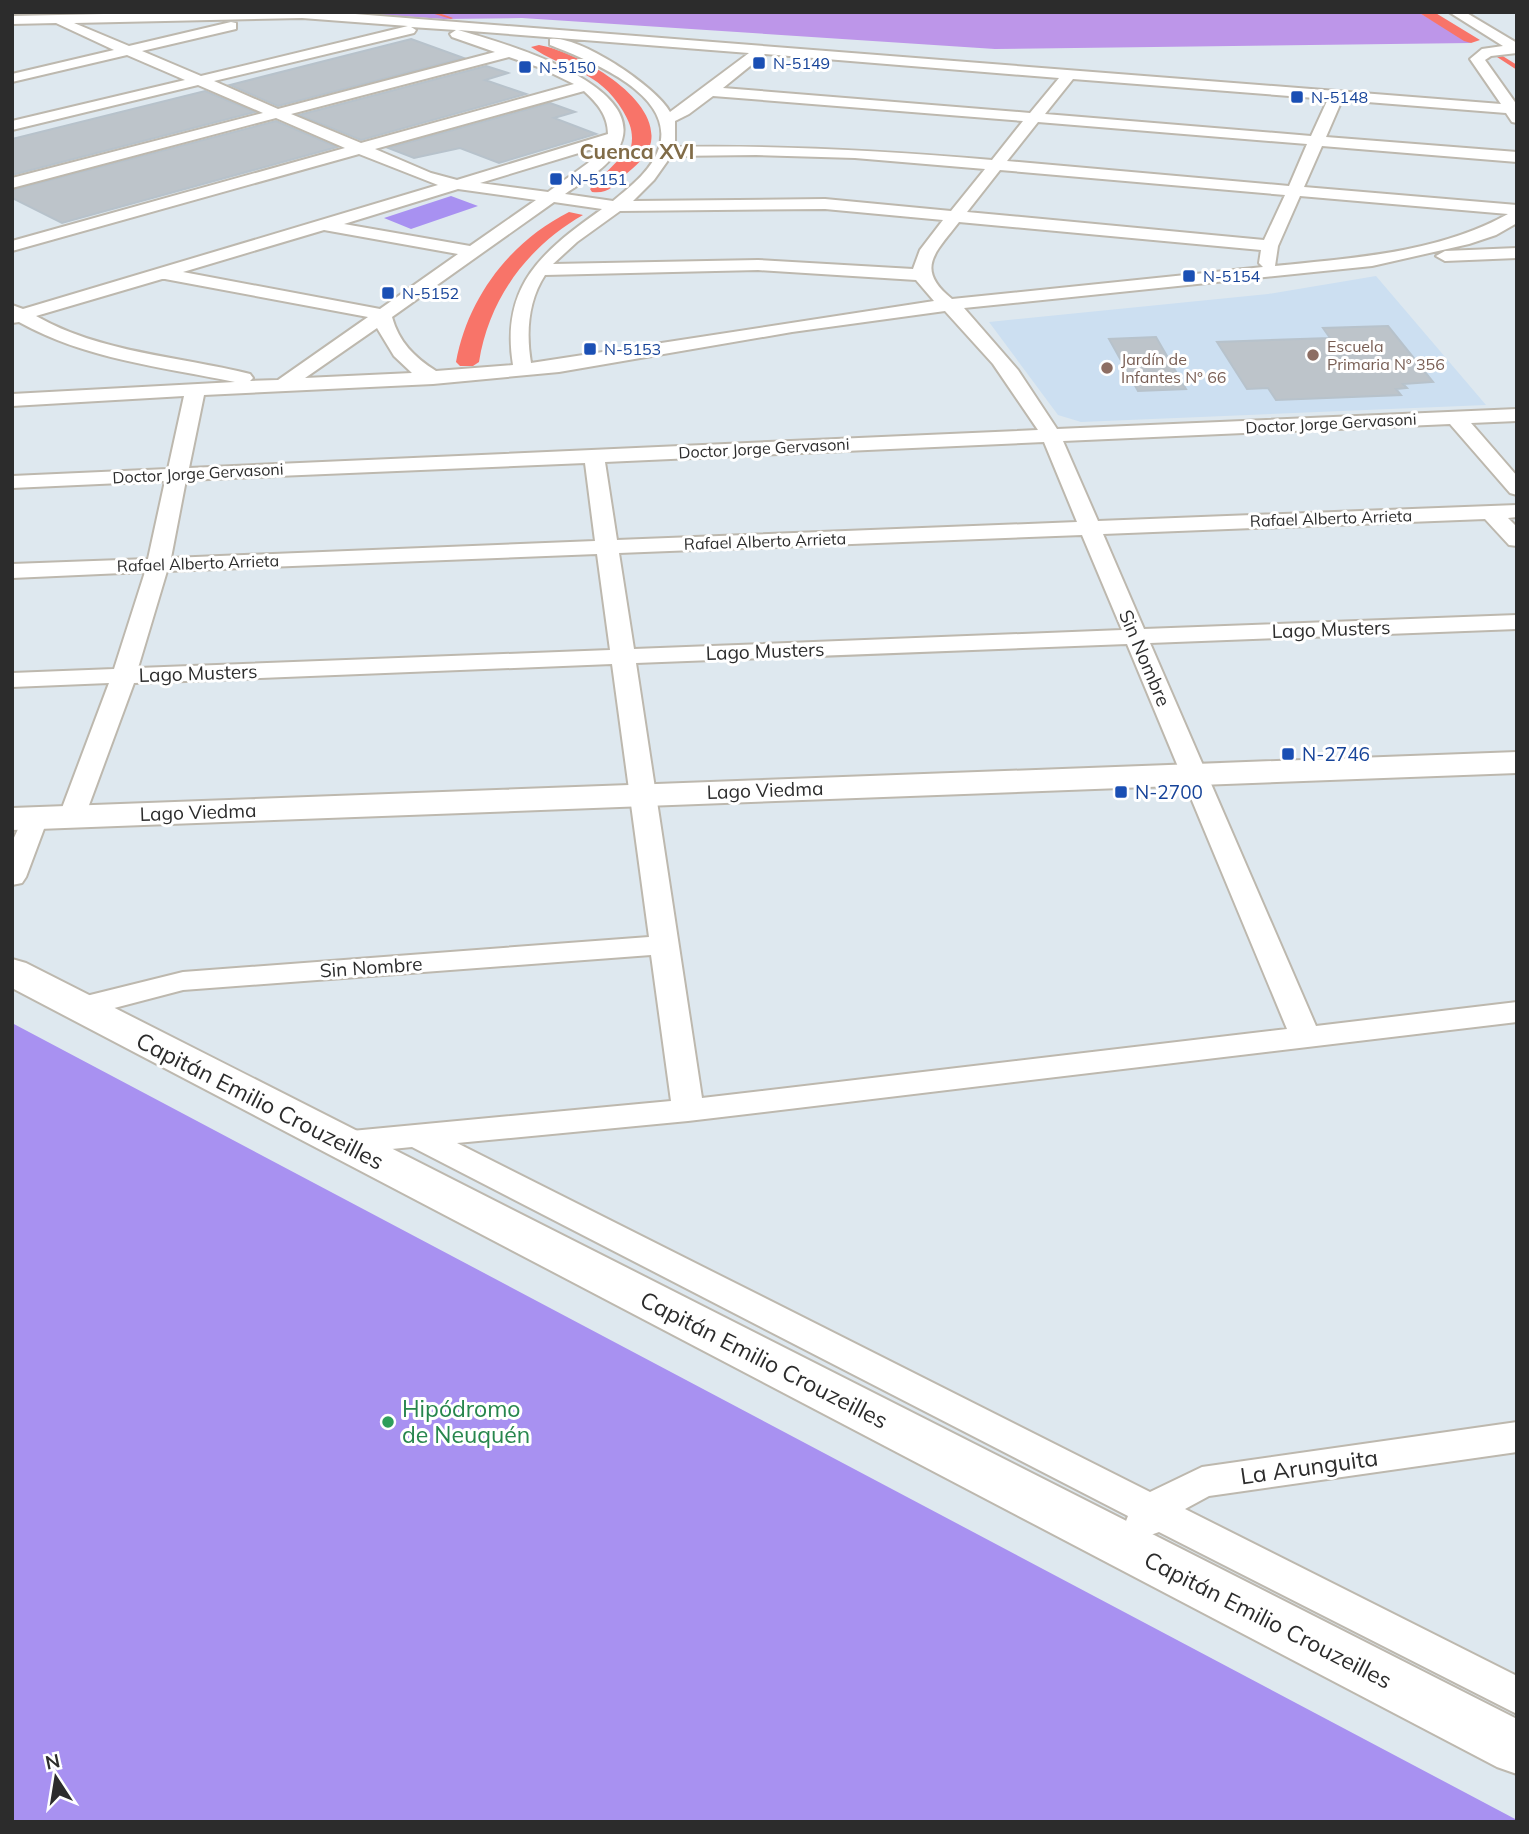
<svg xmlns="http://www.w3.org/2000/svg" width="1529" height="1834" font-family="Mulish,sans-serif">
<rect width="100%" height="100%" fill="#dee8ef"/>
<path fill="#ccdff1" d="M 1376,276 L 1486,405 L 1081,422 L 1058,415 L 989,322 L 1268,294 Z"/>
<path fill="#bd96e9" d="M 342,12 L 1418,12 L 1471,43 L 995,49 L 522,18 L 444,19 Z"/>
<path fill="#a891f1" d="M 451,196 L 478,206 L 411,229 L 384,218 Z
M 12,1023 L 1517,1820 L 1517,1822 L 12,1822 Z"/>
<path fill="#f87469" d="M 1418,12 L 1434,12 L 1480,40 L 1471,43 L 1464,41 Z
M 539,45 C 575,51 659,96 651,142 C 648,157 634,167 624,176 C 614,186 608,194 592,192 L 590,189 L 631,147 C 634,133 630,123 623,111 C 599,70 565,70 531,47 Z
M 569,212 L 583,215 C 527,247 489,299 479,362 L 473,366 L 460,366 L 456,362 C 468,297 510,242 569,212 Z"/>
<g fill="none" stroke-linecap="round" stroke-linejoin="round">
<path fill="#f87469" fill-rule="evenodd" d="M 428,12 L 436,12 L 453,18 L 451,19 Z
M 1497,55 L 1501,55 L 1517,65 L 1517,70 L 1497,57 Z"/>
</g>
<path fill="#bdc4ca" stroke="#b7c2cb" stroke-width="2" d="M 411,39 L 464,58 L 278,106 L 230,85 Z
M 486,66 L 508,73 L 485,80 L 526,94 L 361,140 L 299,115 Z
M 205,91 L 255,112 L 12,175 L 12,139 Z
M 550,103 L 575,112 L 554,118 L 596,134 L 499,163 L 460,148 L 414,158 L 388,148 Z
M 276,121 L 337,147 L 62,223 L 12,198 L 12,190 Z
M 1388,326 L 1433,382 L 1403,384 L 1407,388 L 1396,389 L 1401,395 L 1276,400 L 1268,388 L 1247,389 L 1217,342 L 1330,338 L 1323,328 Z
M 1156,337 L 1186,389 L 1138,391 L 1109,339 Z"/>
<g fill="none" stroke-linecap="round" stroke-linejoin="round">
<defs>
<path id="street" d="M 196,12 L 330,12 L 1501,104 L 1470,59 L 1482,49 L 1503,46 L 1449,12 L 1465,12 L 1517,43 L 1517,53 L 1491,56 L 1485,60 L 1517,105 L 1517,123 L 1512,122 L 1506,113 L 1342,100 L 1326,137 L 1517,152 L 1517,162 L 1322,146 L 1304,187 L 1517,205 L 1517,223 L 1496,235 L 1469,244 L 1372,266 L 964,308 L 1018,370 L 1057,429 L 1517,409 L 1517,421 L 1471,423 L 1517,476 L 1517,495 L 1510,493 L 1450,424 L 1063,441 L 1098,521 L 1517,505 L 1517,517 L 1508,518 L 1517,527 L 1517,546 L 1509,545 L 1485,519 L 1103,534 L 1144,629 L 1517,615 L 1517,629 L 1150,643 L 1316,1026 L 1517,1002 L 1517,1022 L 688,1121 L 457,1143 L 1150,1492 L 1202,1467 L 1517,1422 L 1517,1452 L 1209,1496 L 1185,1509 L 1517,1676 L 1517,1714 L 1159,1532 L 1145,1537 L 1132,1532 L 1126,1521 L 1128,1516 L 412,1147 L 341,1154 L 330,1151 L 325,1143 L 330,1135 L 341,1132 L 671,1101 L 651,955 L 183,990 L 80,1017 L 70,1014 L 65,1007 L 70,1000 L 183,972 L 649,937 L 612,664 L 134,683 L 85,816 L 81,822 L 72,824 L 63,822 L 59,816 L 109,683 L 12,687 L 12,673 L 114,669 L 145,572 L 12,578 L 12,564 L 148,559 L 165,481 L 12,488 L 12,476 L 168,469 L 184,396 L 12,406 L 12,394 L 235,382 C 162,367 85,359 19,322 L 12,323 L 12,305 L 23,309 L 438,185 L 359,154 L 12,251 L 12,241 L 345,148 L 276,118 L 12,188 L 12,178 L 263,113 L 198,85 L 12,130 L 12,121 L 185,80 L 127,55 L 12,82 L 12,74 L 114,50 L 56,23 L 12,24 L 12,16 ZM 302,18 L 408,26 L 201,76 L 142,51 L 236,29 L 236,23 L 231,22 L 129,46 L 74,23 ZM 411,27 L 456,30 L 450,34 L 452,37 L 495,52 L 278,109 L 214,81 L 414,33 L 416,30 ZM 458,30 L 749,53 L 670,112 C 657,87 578,34 550,39 L 550,45 C 588,60 677,94 659,148 C 652,170 631,186 613,201 L 565,194 C 585,180 615,164 622,140 C 640,81 497,41 458,30 ZM 765,54 L 1059,78 L 1030,113 L 723,88 ZM 509,57 L 541,68 L 574,84 L 361,143 L 291,114 ZM 1073,79 L 1328,99 L 1311,136 L 1045,114 ZM 584,91 C 597,103 608,115 608,134 L 457,180 L 431,173 L 375,149 ZM 713,96 L 1023,121 L 992,160 C 886,151 781,145 675,147 L 675,121 L 689,114 ZM 1038,122 L 1307,144 L 1289,186 L 1007,161 ZM 605,145 L 588,163 L 548,192 L 480,183 ZM 756,155 L 855,158 L 985,169 L 951,211 L 825,199 L 633,201 L 654,180 L 671,156 ZM 1000,170 L 1285,195 L 1264,240 L 967,212 ZM 458,189 L 536,200 L 470,246 L 344,224 ZM 1300,196 L 1508,214 C 1438,253 1353,258 1275,266 L 1278,246 ZM 554,202 L 602,209 C 543,251 500,285 513,365 L 436,371 C 414,357 399,342 392,317 ZM 825,209 L 943,220 L 920,250 L 913,269 L 758,260 L 553,264 L 577,242 L 620,211 ZM 959,222 L 1261,250 L 1259,263 L 1263,267 L 952,299 C 914,269 936,252 959,222 ZM 324,230 L 458,254 L 380,309 L 183,272 ZM 758,270 L 916,280 L 934,301 L 531,363 C 526,333 528,301 545,275 ZM 162,279 L 165,279 L 368,317 L 278,380 L 250,381 L 253,378 L 250,374 C 178,356 101,353 36,316 ZM 945,311 L 993,364 L 1038,430 L 189,468 L 204,395 L 433,384 L 559,372 L 792,332 ZM 377,328 L 394,356 L 412,373 L 305,378 ZM 1044,442 L 1077,522 L 617,540 L 605,462 ZM 585,463 L 595,541 L 171,558 L 186,480 ZM 1082,535 L 1122,630 L 634,649 L 619,553 ZM 597,554 L 610,650 L 138,668 L 167,571 ZM 1127,644 L 1287,1029 L 702,1098 L 636,663 Z
M 1517,248 L 1517,258 L 1445,261 L 1436,256 L 1445,251 Z
M 35,810 L 44,812 L 48,818 L 26,877 L 22,883 L 12,885 L 12,842 L 26,812 Z"/>
<path id="secondary" d="M 1517,752 L 1517,773 L 12,830 L 12,808 Z
M 12,959 L 26,963 L 1517,1719 L 1517,1774 L 1497,1767 L 12,988 Z"/>
</defs>
<use href="#street" stroke="#bdb8ae" stroke-width="4"/>
<use href="#secondary" stroke="#bdb8ae" stroke-width="4"/>
<use href="#street" fill="#fff" fill-rule="evenodd"/>
<use href="#secondary" fill="#fff" fill-rule="evenodd"/>
</g>
<g fill="#1a4fb4" stroke="#fff" stroke-width="2.5">
<rect x="752" y="56" width="14" height="14" rx="3.5"/>
<rect x="518" y="60" width="14" height="14" rx="3.5"/>
<rect x="1290" y="90" width="14" height="14" rx="3.5"/>
<rect x="549" y="172" width="14" height="14" rx="3.5"/>
<rect x="1182" y="269" width="14" height="14" rx="3.5"/>
<rect x="381" y="286" width="14" height="14" rx="3.5"/>
<rect x="583" y="342" width="14" height="14" rx="3.5"/>
<rect x="1281" y="747" width="14" height="14" rx="3.5"/>
<rect x="1114" y="785" width="14" height="14" rx="3.5"/>
</g>
<g fill="#8d6e63" stroke="#fff" stroke-width="2.5">
<circle cx="1313" cy="355" r="7"/>
<circle cx="1107" cy="368" r="7"/>
</g>
<circle fill="#2e9e5b" stroke="#fff" stroke-width="2.5" cx="388" cy="1422" r="7"/>
<g text-anchor="middle" stroke-width="6" stroke-linejoin="round" paint-order="stroke">
<g font-size="16" fill="#164399" stroke="#fff" text-anchor="start">
<text x="773" y="69">N-5149</text>
<text x="539" y="73">N-5150</text>
<text x="1311" y="103">N-5148</text>
<text x="570" y="185">N-5151</text>
<text x="1203" y="282">N-5154</text>
<text x="402" y="299">N-5152</text>
<text x="604" y="355">N-5153</text>
</g>
<g font-size="16" fill="#785e54" stroke="#fff" text-anchor="start">
<text x="1327" y="352">Escuela<tspan x="1327" dy="18">Primaria N° 356</tspan></text>
<text x="1121" y="365">Jardín de<tspan x="1121" dy="18">Infantes N° 66</tspan></text>
</g>
<g font-size="16" fill="#2c2c2c" stroke="#fff">
<text transform="translate(1331 423) rotate(-3)" y="6">Doctor Jorge Gervasoni</text>
<text transform="translate(764 448) rotate(-3)" y="6">Doctor Jorge Gervasoni</text>
<text transform="translate(198 473) rotate(-3)" y="6">Doctor Jorge Gervasoni</text>
<text transform="translate(1331 518) rotate(-2)" y="6">Rafael Alberto Arrieta</text>
<text transform="translate(765 541) rotate(-2)" y="6">Rafael Alberto Arrieta</text>
<text transform="translate(198 563) rotate(-2)" y="6">Rafael Alberto Arrieta</text>
</g>
<g font-size="19" fill="#2c2c2c" stroke="#fff">
<text transform="translate(1331 629) rotate(-2)" y="7">Lago Musters</text>
<text transform="translate(765 651) rotate(-2)" y="7">Lago Musters</text>
<text transform="translate(1145 658) rotate(67)" y="7">Sin Nombre</text>
<text transform="translate(198 673) rotate(-2)" y="7">Lago Musters</text>
<text transform="translate(765 790) rotate(-2)" y="7">Lago Viedma</text>
<text transform="translate(198 812) rotate(-2)" y="7">Lago Viedma</text>
<text transform="translate(371 967) rotate(-4)" y="7">Sin Nombre</text>
</g>
<g font-size="19" fill="#164399" stroke="#fff" text-anchor="start">
<text x="1302" y="761">N-2746</text>
<text x="1135" y="799">N-2700</text>
</g>
<g font-size="21" font-weight="bold" fill="#816c48" stroke="#fff">
<text x="637" y="159">Cuenca XVI</text>
</g>
<g font-size="23" fill="#2c2c2c" stroke="#fff">
<text transform="translate(260 1101) rotate(27)" y="8">Capitán Emilio Crouzeilles</text>
<text transform="translate(764 1360) rotate(27)" y="8">Capitán Emilio Crouzeilles</text>
<text transform="translate(1309 1467) rotate(-8)" y="8">La Arunguita</text>
<text transform="translate(1268 1620) rotate(27)" y="8">Capitán Emilio Crouzeilles</text>
</g>
<g font-size="23" fill="#27864d" stroke="#fff" text-anchor="start">
<text x="402" y="1417">Hipódromo<tspan x="402" dy="26">de Neuquén</tspan></text>
</g>
</g>
<rect width="1529" height="1834" fill="none" stroke="#2c2c2c" stroke-width="28"/>
<g transform="translate(56 1778) rotate(348)" stroke="#ffffff" stroke-width="5" paint-order="stroke">
<path d="M0-5L12 26L0 18L-12 26Z" fill="#2c2c2c"/>
<text y="-10" font-size="19" font-weight="bold" text-anchor="middle" fill="#2c2c2c">N</text>
</g>
</svg>
